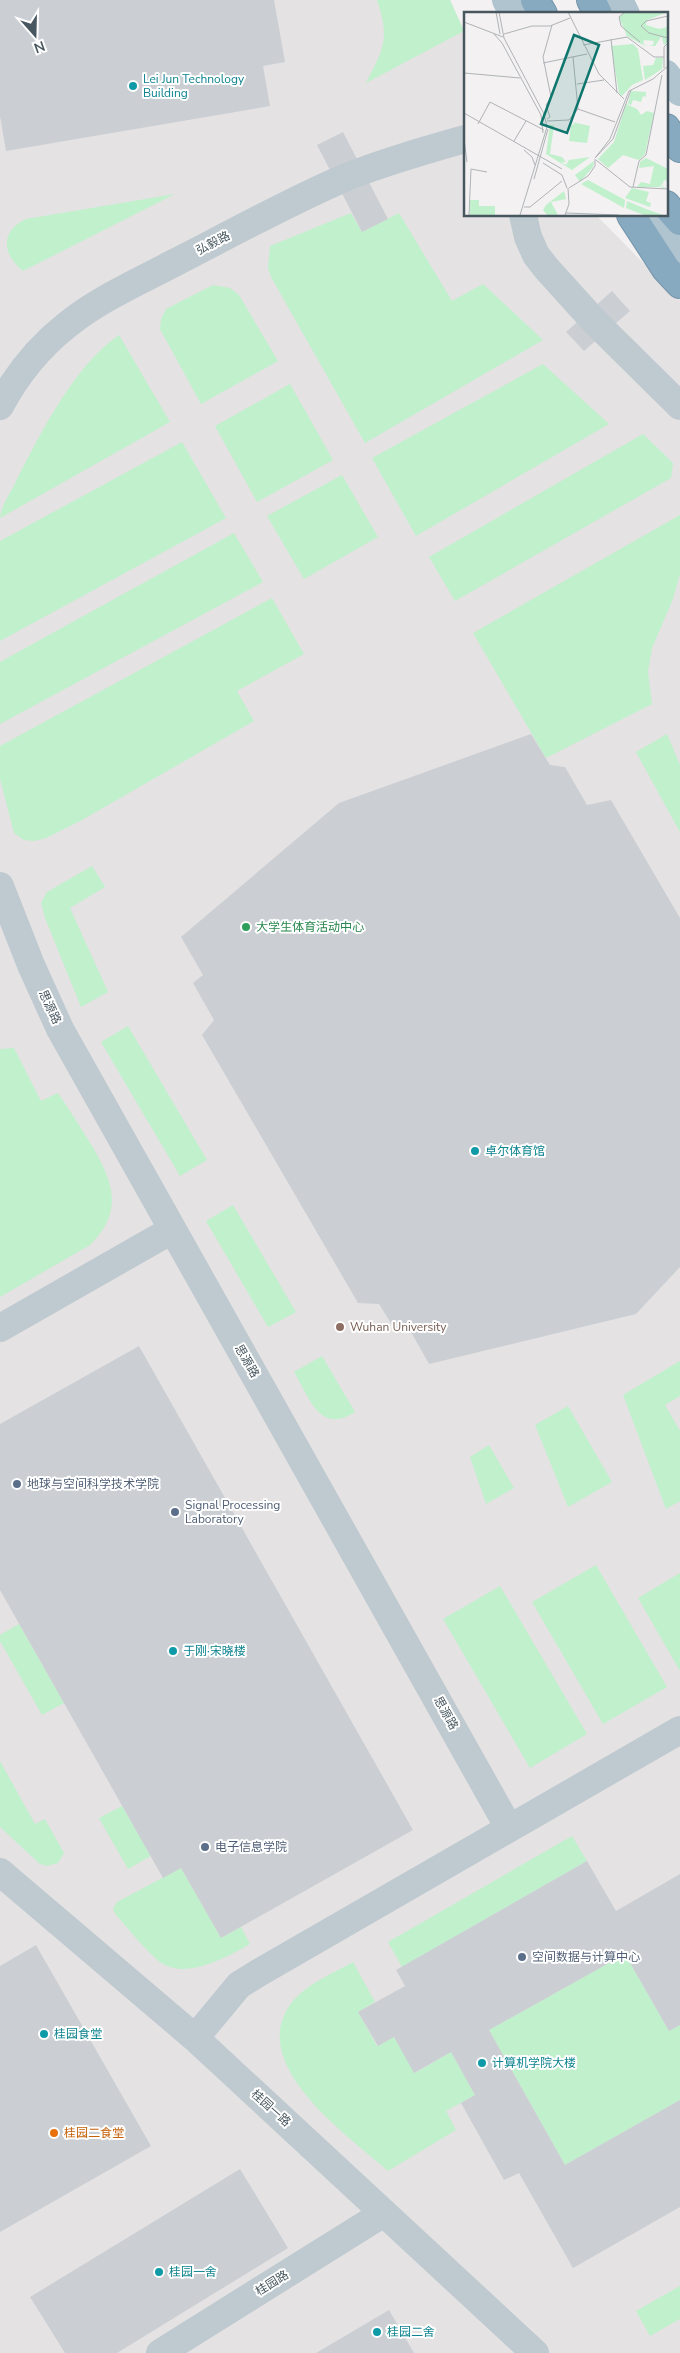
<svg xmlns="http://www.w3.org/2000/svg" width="680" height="2353" font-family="'Nunito Sans','Noto Sans SC',sans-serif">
<rect width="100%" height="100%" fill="#f3f1f1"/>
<path fill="#e4e2e3" d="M 0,0 L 450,0 L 465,33 L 465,215 L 596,215 L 680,300 L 680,2353 L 0,2353 Z"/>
<path fill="#c0f0cc" d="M 377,0 L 450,0 L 464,31 L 366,83 C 384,48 390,39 377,0 Z
M 175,194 L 23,271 C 2,254 0,231 26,219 Z
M 351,213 L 362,232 L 399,213 L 452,301 L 483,284 L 543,340 L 365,443 L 271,277 L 268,268 L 270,246 Z
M 213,285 L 230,288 L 239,295 L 278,361 L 201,404 L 160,329 L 161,319 L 166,309 Z
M 119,335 L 170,422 L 0,518 C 1,505 12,491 17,479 C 42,431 74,366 119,335 Z
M 543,364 L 609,424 L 416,536 L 372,458 Z
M 290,384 L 333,460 L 257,502 L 215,426 Z
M 643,434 L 673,463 L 671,478 L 455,601 L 429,557 Z
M 182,442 L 226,518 L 0,641 L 0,541 Z
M 342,475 L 378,537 L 304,579 L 267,516 Z
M 680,515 L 680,574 L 673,599 L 652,648 L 648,672 L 652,704 L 546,758 L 473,633 Z
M 234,533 L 263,582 L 0,724 L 0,662 Z
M 272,598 L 304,654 L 237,691 L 254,721 L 82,820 L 46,838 L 34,841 L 24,840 L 14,833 L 0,779 L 0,746 Z
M 667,734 L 680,765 L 680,832 L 636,752 Z
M 92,866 L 105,887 L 70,908 L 108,992 L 81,1007 L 45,918 L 41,903 L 47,892 Z
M 128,1026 L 207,1160 L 180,1176 L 101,1042 Z
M 14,1048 L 41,1101 L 58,1093 C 68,1108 78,1123 87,1138 C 111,1176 127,1209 90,1245 L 0,1297 L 0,1049 Z
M 233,1205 L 296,1312 L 268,1327 L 206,1221 Z
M 322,1356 L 355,1412 C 319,1435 310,1398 294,1372 Z
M 680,1361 L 680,1396 L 665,1405 L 680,1431 L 680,1501 L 666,1509 L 623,1395 Z
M 568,1406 L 612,1482 L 568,1507 L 535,1425 Z
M 489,1445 L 514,1488 L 486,1504 L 470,1457 Z
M 596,1565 L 667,1687 L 603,1724 L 532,1602 Z
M 680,1573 L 680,1671 L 638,1598 Z
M 500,1586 L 587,1734 L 530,1768 L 443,1619 Z
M 19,1624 L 64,1703 L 42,1715 L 0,1641 L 0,1635 Z
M 0,1761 L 35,1824 L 45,1819 L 64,1853 L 58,1863 L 47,1866 L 40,1864 L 0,1827 Z
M 122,1806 L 151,1856 L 128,1869 L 99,1818 Z
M 572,1836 L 587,1861 L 402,1967 L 388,1942 Z
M 181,1868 L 221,1938 L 241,1927 L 250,1944 C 229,1956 190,1978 165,1965 C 151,1958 128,1928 116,1915 L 113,1909 L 117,1902 Z
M 625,1954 L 669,2031 L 680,2025 L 680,2100 L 565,2165 L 489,2030 Z
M 353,1962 L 375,2002 L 358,2012 L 377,2046 L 394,2037 L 415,2073 L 451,2052 L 475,2095 L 446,2111 L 456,2130 L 388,2171 C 350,2137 247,2066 290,2005 C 304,1985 332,1974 353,1962 Z
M 680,2286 L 680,2319 L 650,2336 L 636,2311 Z"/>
<path fill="#cbcfd3" d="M 0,0 L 274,0 L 285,62 L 263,66 L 270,106 L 6,151 L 0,116 Z
M 343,132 L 388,219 L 362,232 L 317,145 Z
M 612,291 L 630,311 L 584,351 L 566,332 Z
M 531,734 L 550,765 L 565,767 L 587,805 L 611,800 L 680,918 L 680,1267 L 636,1314 L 429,1364 L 411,1332 L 397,1333 L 379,1304 L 358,1303 L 202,1035 L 214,1020 L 193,983 L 203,975 L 181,937 L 339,803 Z
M 139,1346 L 413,1830 L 221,1938 L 181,1868 L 163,1878 L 0,1590 L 0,1424 Z
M 587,1861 L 616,1911 L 680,1874 L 680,2025 L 669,2031 L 625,1954 L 489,2030 L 565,2165 L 680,2100 L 680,2207 L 573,2268 L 519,2173 L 504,2180 L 461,2103 L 475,2095 L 451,2052 L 414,2073 L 394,2037 L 378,2046 L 358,2012 L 405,1986 L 396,1970 Z
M 36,1945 L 151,2146 L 0,2232 L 0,1966 Z
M 240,2169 L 288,2248 L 117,2353 L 65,2353 L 30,2297 Z
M 389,2310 L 414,2353 L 316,2353 Z"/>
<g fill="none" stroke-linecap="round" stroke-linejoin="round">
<defs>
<path id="highway" d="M 535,0 L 543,14
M 591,0 L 598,14
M 666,128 L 680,148
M 666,205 L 680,221
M 631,215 L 666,269 L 680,284"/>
</defs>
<use href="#highway" stroke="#7395ac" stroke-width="30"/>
<path stroke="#bfcad0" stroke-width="28" d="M 523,215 L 528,237 L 536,255 L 547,269 L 594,321 L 680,406
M 0,406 C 17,374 39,347 67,325 C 99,299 140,281 176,262 C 233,233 290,201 349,176 C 387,161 426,150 465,139
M 0,886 L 31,965 L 60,1029 L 509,1828
M 0,1328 L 172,1230
M 0,1872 L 195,2038 L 535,2353
M 195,2038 L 239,1985 L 260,1972 L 680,1730
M 160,2353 L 384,2213"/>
<path stroke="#b0c4d0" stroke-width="28" d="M 506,0 L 513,14
M 619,0 L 626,14
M 666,74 L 680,92
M 644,215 L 680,250"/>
<use href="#highway" stroke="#88aac0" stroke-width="28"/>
</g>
<g fill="#0f9aa8" stroke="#fff" stroke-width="2">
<circle cx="133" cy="86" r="5"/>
<circle cx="475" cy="1151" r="5"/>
<circle cx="173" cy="1651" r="5"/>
<circle cx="44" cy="2034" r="5"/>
<circle cx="482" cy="2063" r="5"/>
<circle cx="159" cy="2272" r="5"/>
<circle cx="377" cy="2332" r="5"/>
</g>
<circle fill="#2e9e5b" stroke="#fff" stroke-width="2" cx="246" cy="927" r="5"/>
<circle fill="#8d6e63" stroke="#fff" stroke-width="2" cx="340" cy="1327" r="5"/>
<g fill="#5c6f8a" stroke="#fff" stroke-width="2">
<circle cx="17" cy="1484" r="5"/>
<circle cx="175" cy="1512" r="5"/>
<circle cx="205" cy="1847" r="5"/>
<circle cx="522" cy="1957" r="5"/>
</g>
<circle fill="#e8710a" stroke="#fff" stroke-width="2" cx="54" cy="2133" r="5"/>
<g text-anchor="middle" stroke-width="4" stroke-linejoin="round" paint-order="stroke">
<g font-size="12" fill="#0d838f" stroke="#fff" text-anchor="start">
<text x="143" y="83">Lei Jun Technology<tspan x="143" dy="14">Building</tspan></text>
<text x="485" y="1155">卓尔体育馆</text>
<text x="183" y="1655">于刚·宋晓楼</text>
<text x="54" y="2038">桂园食堂</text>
<text x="492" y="2067">计算机学院大楼</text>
<text x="169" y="2276">桂园一舍</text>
<text x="387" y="2336">桂园二舍</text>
</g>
<g font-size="12" fill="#48575f" stroke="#fff">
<text transform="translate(213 243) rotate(-27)" y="4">弘毅路</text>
<text transform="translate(50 1007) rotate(65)" y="4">思源路</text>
<text transform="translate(247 1361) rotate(60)" y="4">思源路</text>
<text transform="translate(446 1713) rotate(61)" y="4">思源路</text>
<text transform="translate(271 2108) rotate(42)" y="4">桂园一路</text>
<text transform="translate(272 2283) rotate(-32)" y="4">桂园路</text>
</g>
<g font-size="12" fill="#27864d" stroke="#fff" text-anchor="start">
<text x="256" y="931">大学生体育活动中心</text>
</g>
<g font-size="12" fill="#785e54" stroke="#fff" text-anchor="start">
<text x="350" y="1331">Wuhan University</text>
</g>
<g font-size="12" fill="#4e5e75" stroke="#fff" text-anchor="start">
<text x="27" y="1488">地球与空间科学技术学院</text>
<text x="185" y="1509">Signal Processing<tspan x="185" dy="14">Laboratory</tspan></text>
<text x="215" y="1851">电子信息学院</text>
<text x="532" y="1961">空间数据与计算中心</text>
</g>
<g font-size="12" fill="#c56008" stroke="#fff" text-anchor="start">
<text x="64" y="2137">桂园二食堂</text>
</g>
</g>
<g transform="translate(464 12)">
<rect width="204" height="204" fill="#f3f1f1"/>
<path d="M 162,0 L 204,0 L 183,8 L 182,13 L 195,17 L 204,15 L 204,30 L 200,33 L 198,26 L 197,25 L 191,34 L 185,34 L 189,33 L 190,29 L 180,28 L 179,32 L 184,34 L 179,33 L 163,24 L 155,5 ZM 169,32 L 174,37 L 179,68 L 168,73 L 158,84 L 155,81 L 147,34 ZM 192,46 L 199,46 L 198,57 L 181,68 L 179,54 L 189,53 ZM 167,79 L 182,80 L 182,85 L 179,84 L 177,90 L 169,88 L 167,93 L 164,92 ZM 162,92 L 173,97 L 177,103 L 183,99 L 190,101 L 181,142 L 175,148 L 159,143 L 144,156 L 134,147 L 150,130 ZM 108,110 L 126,114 L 123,131 L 105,129 L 107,113 L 111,112 ZM 86,113 L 90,113 L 86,142 L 98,145 L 102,150 L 97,150 L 102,153 L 105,148 L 126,145 L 108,158 L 82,142 ZM 182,146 L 204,157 L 204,169 L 200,168 L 198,174 L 204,177 L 197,175 L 198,170 L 196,175 L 173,175 L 177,170 L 186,172 L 190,154 L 175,156 L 176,150 ZM 130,149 L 129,155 L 116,170 L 111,163 ZM 124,168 L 161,188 L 160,196 L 117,172 ZM 168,176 L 185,180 L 182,189 L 187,191 L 186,195 L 161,186 ZM 100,179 L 102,187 L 87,190 L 94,203 L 83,203 L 79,198 L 82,193 ZM 6,188 L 15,188 L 15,194 L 31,194 L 31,203 L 6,203 ZM 163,189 L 182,197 L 199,203 L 180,203 L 162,196 Z" fill="#c0f0cc"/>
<path fill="none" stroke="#afb3b7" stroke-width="1" d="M 32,0 L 36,22M 35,0 L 40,26 L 80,102 L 83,115 L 56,203M 104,0 L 135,62 L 160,87M 161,0 L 155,5 L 157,14 L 176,30M 204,4 L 182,9 L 177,14 L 185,21 L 204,26M 0,10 L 39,25M 30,22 L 38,31 L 77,103 L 79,121M 40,22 L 68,14 L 86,14 L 106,6M 147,27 L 153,81M 119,33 L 163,25 L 190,45 L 200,45M 79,51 L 123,42M 200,56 L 200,35 L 204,31M 0,61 L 56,66M 113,72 L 140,68M 114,97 L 151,110M 0,101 L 98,157M 83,107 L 86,105 L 82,93 L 87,85 L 79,45 L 88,13M 83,109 L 105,108 L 114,97 L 109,45M 14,112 L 26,90 L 80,118M 0,127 L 3,150M 50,129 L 62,109M 60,138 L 68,145 L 71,153M 131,146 L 146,127 L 165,79 L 189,67 L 204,54M 131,146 L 149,127 L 167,78M 132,148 L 166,175 L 204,177M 79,151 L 98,163 L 103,176M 70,167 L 84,117M 169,175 L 175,149 L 182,143 L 198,63M 105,176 L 124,164 L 131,154 L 131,147M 60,195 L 66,195 L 98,169M 102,201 L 155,203M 5,203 L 7,157 L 23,160M 101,203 L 105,192 L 104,176"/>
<path fill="#0f766e" fill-opacity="0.15" stroke="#0f766e" stroke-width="2.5" d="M 110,23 L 135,33 L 103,121 L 77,112 Z"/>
<rect width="204" height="204" fill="none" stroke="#48575f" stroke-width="2.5"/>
</g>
<g transform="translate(35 35) rotate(160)" stroke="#ffffff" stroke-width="4" paint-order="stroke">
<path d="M0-4L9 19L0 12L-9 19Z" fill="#48575f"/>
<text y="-8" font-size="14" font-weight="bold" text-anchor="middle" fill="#48575f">N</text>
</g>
</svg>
